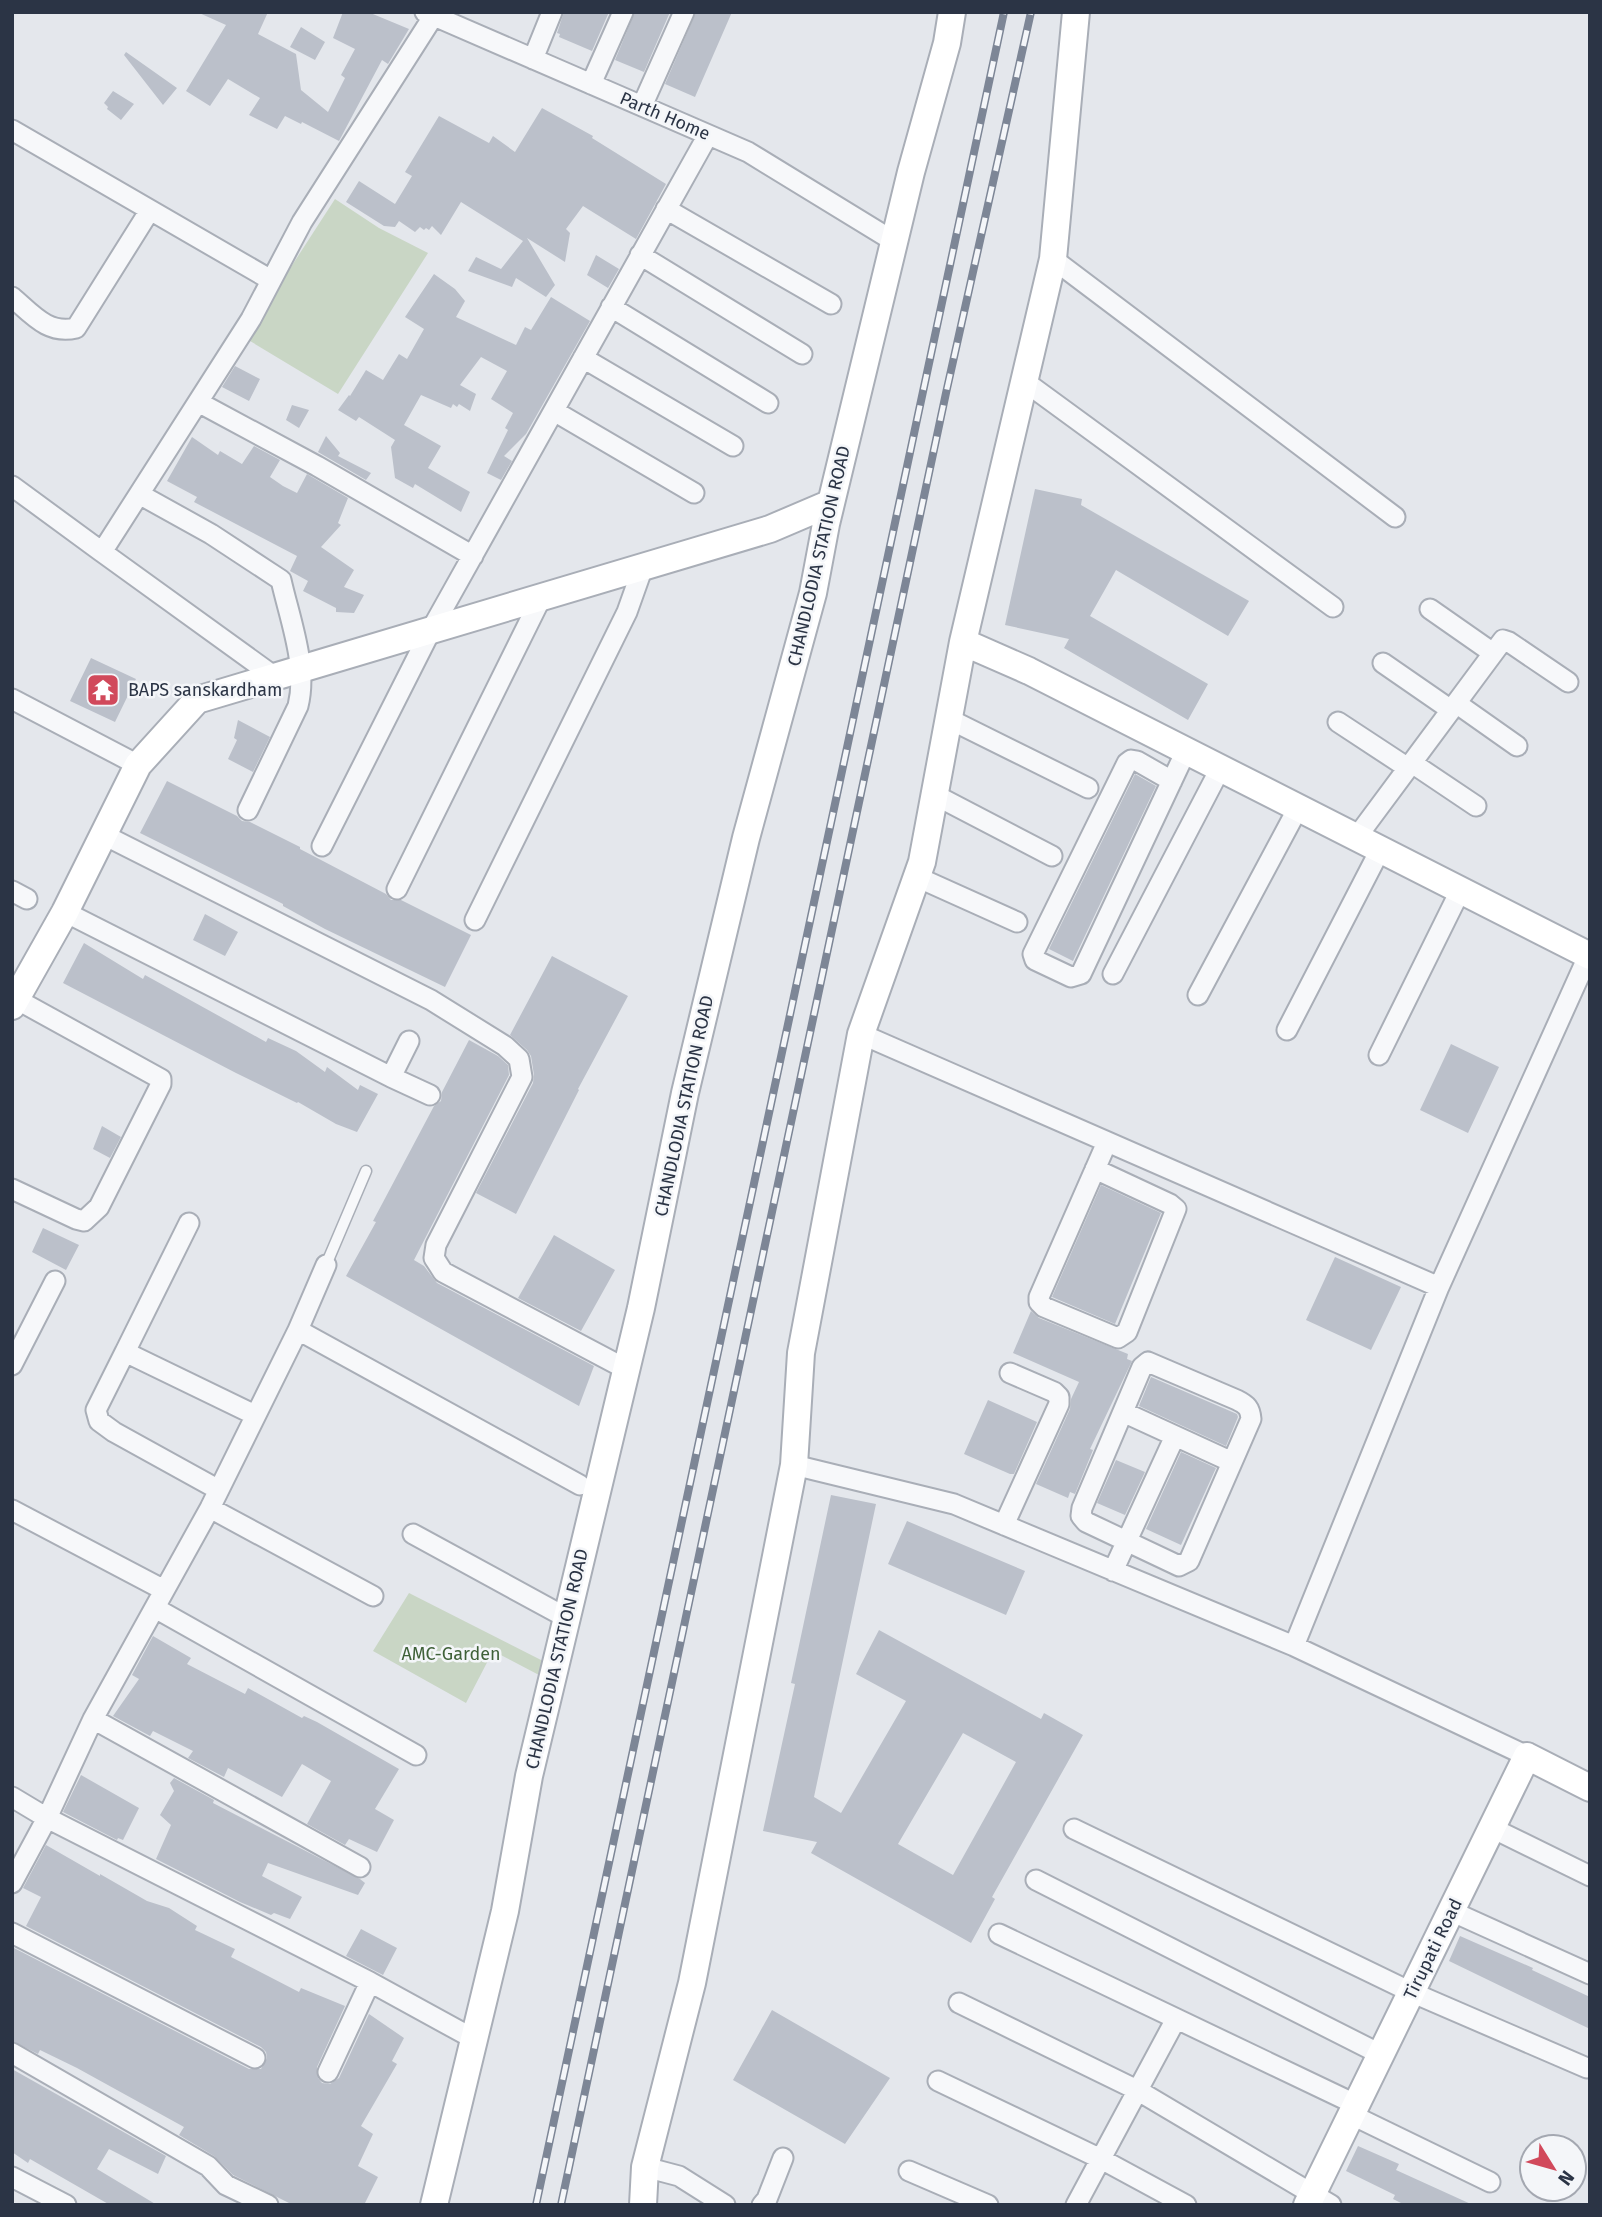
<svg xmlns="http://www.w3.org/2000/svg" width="1602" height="2217" font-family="'Fira Sans',sans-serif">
<rect width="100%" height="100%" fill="#e4e7ec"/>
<path fill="#c9d6c5" d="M 335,199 L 379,228 L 428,253 L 338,394 L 245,338 Z
M 409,1593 L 543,1661 L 539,1675 L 493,1651 L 466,1703 L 373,1651 Z"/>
<path fill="#bbc0ca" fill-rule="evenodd" d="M 197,12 L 268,12 L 258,34 L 296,54 L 301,90 L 328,112 L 345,78 L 341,75 L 355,49 L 333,38 L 343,12 L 368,12 L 409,29 L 388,64 L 382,60 L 339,141 L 302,122 L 301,124 L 285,116 L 277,129 L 249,115 L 260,98 L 228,79 L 210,106 L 186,91 L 226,25 Z
M 564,12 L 609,12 L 592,51 L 559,37 L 560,34 L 557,33 Z
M 635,12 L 670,12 L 644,72 L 615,60 Z
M 696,12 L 732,12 L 695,97 L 665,84 Z
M 301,27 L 325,42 L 315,60 L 290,47 Z
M 126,52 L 177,88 L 163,105 L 124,55 Z
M 113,91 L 134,104 L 121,120 L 107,109 L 108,107 L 104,103 Z
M 542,108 L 593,136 L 592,138 L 666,184 L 636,239 L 583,206 L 566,229 L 570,233 L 565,262 L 527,238 L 555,285 L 546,297 L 516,278 L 512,287 L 468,271 L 476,257 L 501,269 L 523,241 L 461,202 L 441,235 L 432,226 L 429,230 L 426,228 L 424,230 L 420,227 L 415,232 L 399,221 L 395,227 L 384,226 L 346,202 L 359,181 L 395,204 L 412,176 L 405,172 L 439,116 L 489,143 L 493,136 L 515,152 Z
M 596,255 L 619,269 L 608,288 L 587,275 Z
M 434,274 L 455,289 L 465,301 L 456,317 L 516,345 L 525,327 L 531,330 L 551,297 L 590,321 L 526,434 L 504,456 L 512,461 L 501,480 L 487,473 L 508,430 L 505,428 L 513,413 L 491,399 L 507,371 L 481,357 L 460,385 L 476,394 L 470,411 L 459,404 L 457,407 L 453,404 L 451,408 L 421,395 L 404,425 L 441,446 L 428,468 L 470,492 L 461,512 L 415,484 L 413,488 L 395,478 L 391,447 L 395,440 L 359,417 L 356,421 L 338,410 L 349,395 L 350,396 L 366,370 L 383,380 L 399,354 L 407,359 L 424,329 L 405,317 Z
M 235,366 L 260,379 L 249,401 L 222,387 Z
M 292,405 L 309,410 L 299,428 L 286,420 Z
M 326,436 L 340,453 L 338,456 L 371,473 L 366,480 L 318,452 Z
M 192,437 L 218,455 L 220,451 L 242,464 L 254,446 L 280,460 L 270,477 L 283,486 L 297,493 L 307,474 L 348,498 L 338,523 L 341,525 L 321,547 L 354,570 L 344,587 L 364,595 L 354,613 L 336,612 L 336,608 L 303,591 L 308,581 L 290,571 L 297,556 L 194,502 L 197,497 L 167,481 Z
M 1035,489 L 1082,499 L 1081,505 L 1249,601 L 1228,636 L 1116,570 L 1090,616 L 1208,684 L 1188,720 L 1064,648 L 1069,639 L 1005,625 Z
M 91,658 L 136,679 L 115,722 L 70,701 Z
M 238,720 L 270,737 L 253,772 L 228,759 L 237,740 L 234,738 Z
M 1135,774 L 1156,786 L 1073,961 L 1049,949 Z
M 167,781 L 237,816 L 242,821 L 250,822 L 300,847 L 300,849 L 386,894 L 391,900 L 401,900 L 471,935 L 445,987 L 325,929 L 283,906 L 283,904 L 140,833 Z
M 205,914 L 238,932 L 225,956 L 193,940 Z
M 84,943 L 143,979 L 145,975 L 266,1042 L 268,1038 L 296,1051 L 325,1072 L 327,1067 L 358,1090 L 360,1085 L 378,1094 L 357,1132 L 336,1124 L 298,1102 L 297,1103 L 236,1073 L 63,983 Z
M 552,956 L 628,996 L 578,1089 L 579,1090 L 516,1214 L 476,1193 L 533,1083 L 534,1075 L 531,1056 L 527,1050 L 510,1035 Z
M 469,1040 L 498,1056 L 508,1065 L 509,1075 L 414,1260 L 424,1266 L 437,1283 L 594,1366 L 579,1406 L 346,1276 L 376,1222 L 373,1221 L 434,1106 L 441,1101 L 442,1092 Z
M 1451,1044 L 1499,1067 L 1468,1133 L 1420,1110 Z
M 102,1126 L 121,1137 L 110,1158 L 93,1149 Z
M 1101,1185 L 1161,1213 L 1115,1324 L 1052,1297 Z
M 43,1228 L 79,1245 L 66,1270 L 32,1252 Z
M 554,1235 L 615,1270 L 581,1331 L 518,1298 Z
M 1335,1257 L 1401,1287 L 1371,1350 L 1306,1320 Z
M 1031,1311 L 1039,1318 L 1128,1354 L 1127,1359 L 1132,1361 L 1090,1449 L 1093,1450 L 1075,1494 L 1070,1492 L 1068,1498 L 1036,1484 L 1070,1409 L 1071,1399 L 1079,1382 L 1013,1353 Z
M 1151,1377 L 1237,1414 L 1238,1417 L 1226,1446 L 1139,1406 Z
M 988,1400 L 1037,1422 L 1014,1474 L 1010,1474 L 964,1454 Z
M 1181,1452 L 1216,1468 L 1181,1545 L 1146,1529 Z
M 1116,1460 L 1145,1472 L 1125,1515 L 1097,1503 Z
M 831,1495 L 876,1504 L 814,1797 L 841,1813 L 906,1701 L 856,1674 L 879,1630 L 1041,1719 L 1044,1713 L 1083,1735 L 992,1897 L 995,1899 L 971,1943 L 811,1853 L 817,1842 L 763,1831 L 795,1684 L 791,1683 ZM 963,1733 L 1016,1762 L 953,1875 L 898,1844 Z
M 907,1521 L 1025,1571 L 1006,1615 L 888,1564 Z
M 153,1636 L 191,1658 L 187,1664 L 245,1694 L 248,1688 L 302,1718 L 304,1716 L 317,1722 L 399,1769 L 375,1809 L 394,1820 L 377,1852 L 349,1839 L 345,1845 L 307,1824 L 331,1781 L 302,1764 L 282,1797 L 230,1769 L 228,1768 L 224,1777 L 188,1758 L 193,1751 L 153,1731 L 150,1736 L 113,1716 L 139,1679 L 132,1675 Z
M 81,1775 L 139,1808 L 123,1840 L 118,1838 L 117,1840 L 63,1812 Z
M 174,1778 L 214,1800 L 213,1803 L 360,1879 L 365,1883 L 358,1895 L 268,1863 L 262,1876 L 302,1897 L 290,1919 L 274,1913 L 271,1915 L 240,1902 L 156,1859 L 171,1825 L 160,1815 L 174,1791 L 170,1783 Z
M 46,1845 L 100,1876 L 100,1874 L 147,1901 L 169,1908 L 197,1926 L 195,1930 L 235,1949 L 231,1957 L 299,1992 L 301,1988 L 345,2006 L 317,2067 L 318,2078 L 322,2083 L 330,2084 L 339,2078 L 369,2014 L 404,2038 L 392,2061 L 397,2064 L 361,2126 L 373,2134 L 358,2166 L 378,2177 L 364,2205 L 293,2205 L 233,2175 L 214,2156 L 179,2135 L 184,2127 L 77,2068 L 40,2050 L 38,2054 L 12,2041 L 12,1947 L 249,2069 L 261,2069 L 267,2058 L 266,2052 L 261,2047 L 26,1926 L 41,1897 L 23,1888 Z
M 361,1929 L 397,1948 L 383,1975 L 346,1956 Z
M 1460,1936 L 1533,1968 L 1532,1970 L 1590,1997 L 1590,2029 L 1449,1961 Z
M 772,2010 L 890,2078 L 845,2144 L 733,2080 Z
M 12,2069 L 166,2156 L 158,2174 L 109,2149 L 97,2169 L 157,2205 L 110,2205 L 30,2159 L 28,2163 L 12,2152 Z
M 1358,2146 L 1399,2164 L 1396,2170 L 1473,2205 L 1405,2205 L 1393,2199 L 1395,2195 L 1346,2171 Z"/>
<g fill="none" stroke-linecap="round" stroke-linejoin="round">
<defs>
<path id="lane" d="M 326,1265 L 366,1171"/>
<path id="street" d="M 425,12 L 748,152 L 895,242
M 533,59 L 552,12
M 591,84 L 623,12
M 642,106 L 684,12
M 12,130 L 271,280
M 666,209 L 831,304
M 640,255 L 802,354
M 1053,259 L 1395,517
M 12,297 C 32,314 48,335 76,328 L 150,210
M 611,307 L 768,403
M 583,358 L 733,446
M 1024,381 L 1333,607
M 198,402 L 317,466 L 473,556
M 554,411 L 694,493
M 12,486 L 102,552
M 139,494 L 211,534 L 281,580 C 290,620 308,666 298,706 L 248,810
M 1430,609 L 1493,653
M 1383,663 L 1451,710
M 275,677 L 102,552 L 251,319 L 302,222 L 436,12
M 12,699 L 138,765
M 1456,703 L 1517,746
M 949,719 L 1088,788
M 1338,722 L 1408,768
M 1412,763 L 1476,806
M 1172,781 L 1137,761 L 1131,760 L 1127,763 L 1033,954 L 1035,960 L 1071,977 L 1081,974 L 1177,770 L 1186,751
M 935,795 L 1052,856
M 102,834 L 431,1000 L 505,1046 L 519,1059 L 522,1077 L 436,1245 L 434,1258 L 443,1272 L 626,1369
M 1356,838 L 1503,640 L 1509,642 L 1568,682
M 322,846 L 431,630 L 708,135
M 917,877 L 1017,922
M 397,889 L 541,598
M 12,891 L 27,899
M 65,912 L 391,1077 L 409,1041
M 475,920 L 627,612 L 643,567
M 1113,974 L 1220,769
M 1198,995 L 1298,808
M 1287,1030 L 1380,850
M 861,1034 L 1439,1287
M 1379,1055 L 1460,891
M 391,1077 L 430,1095
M 1095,1169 L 1170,1204 L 1176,1209 L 1127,1332 L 1118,1338 L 1044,1307 L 1039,1302 L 1039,1297 L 1100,1158 L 1107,1142
M 12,1189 L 76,1219 L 84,1221 L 99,1207 L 161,1084 L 161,1079 L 16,999
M 189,1223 L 125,1352 L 255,1415
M 298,1330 L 326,1265
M 125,1352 L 96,1410 L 99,1421 L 114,1432 L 219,1490
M 1148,1362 L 1237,1400 C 1247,1405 1250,1408 1251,1419 L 1189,1561 L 1179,1566 L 1086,1522 L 1081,1516 L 1082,1508 L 1142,1367 Z
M 12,1365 L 55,1281
M 1123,1412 L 1232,1462
M 794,1465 L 954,1504 L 1294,1646 L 1527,1756
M 210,1508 L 373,1596
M 12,1510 L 164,1590
M 1004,1525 L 1059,1404 L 1059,1397 L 1054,1392 L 1010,1373
M 413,1534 L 567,1618
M 1113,1571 L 1175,1436
M 155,1608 L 416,1755
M 1294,1646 L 1439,1287 L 1590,952
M 93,1719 L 360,1867
M 12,1797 L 47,1818 L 370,1982 L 474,2039
M 1492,1828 L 1590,1876
M 1074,1829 L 1411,1992 L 1587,2068
M 1036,1880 L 1382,2055
M 12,1883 L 47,1818 L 93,1719 L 210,1508 L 298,1330 L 580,1485
M 1451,1911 L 1590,1974
M 12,1933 L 255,2058
M 999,1934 L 1357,2105
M 959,2003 L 1137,2090 L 1331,2205
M 12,2053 L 208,2166 L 226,2185 L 268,2205
M 328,2072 L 370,1982
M 938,2081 L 1101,2159 L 1186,2205
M 1352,2115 L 1490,2182
M 645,2167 L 679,2176 L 725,2205
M 909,2171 L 988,2205
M 12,2177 L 66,2205
M 762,2205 L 767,2199 L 783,2158
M 1076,2205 L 1176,2019"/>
<path id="secondary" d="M 1076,12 L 1053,259 L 963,642 L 1029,671 L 1590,956
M 12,1006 L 65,912 L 138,765 L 197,700 L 770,529 L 831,503
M 434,2205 L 505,1911 L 529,1776 L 641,1308 L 685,1093 L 746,838 L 813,593 L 826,524 L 911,172 L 947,43 L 952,12
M 643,2205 L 645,2167 L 692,1983 L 794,1465 L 801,1353 L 861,1034 L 922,862 L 963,642
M 1307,2205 L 1527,1756 L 1590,1788"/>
</defs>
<use href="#lane" stroke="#a9aeb7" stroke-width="13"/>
<use href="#street" stroke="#a9aeb7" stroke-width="23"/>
<use href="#secondary" stroke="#a9aeb7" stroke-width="30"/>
<use href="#lane" stroke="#f7f8fa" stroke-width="10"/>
<use href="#street" stroke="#f7f8fa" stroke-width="19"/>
<use href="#secondary" stroke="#fff" stroke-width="26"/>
<defs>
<path id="rail" d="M 536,2205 L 1004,12
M 561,2205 L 946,393 L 1031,12"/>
</defs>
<use href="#rail" stroke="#7d8696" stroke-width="8"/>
<use href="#rail" stroke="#f4f6f9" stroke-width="5" stroke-dasharray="16" stroke-linecap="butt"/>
</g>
<defs>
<symbol id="temple-square" viewBox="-11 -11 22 22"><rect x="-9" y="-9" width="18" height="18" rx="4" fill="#d1495b" stroke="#f4f6f9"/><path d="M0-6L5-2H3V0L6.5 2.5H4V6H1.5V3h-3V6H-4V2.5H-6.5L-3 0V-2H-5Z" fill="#fff"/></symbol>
</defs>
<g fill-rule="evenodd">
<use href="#temple-square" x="84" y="671" width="38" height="38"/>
</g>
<g text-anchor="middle" stroke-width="5" stroke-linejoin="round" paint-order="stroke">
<g font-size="18" fill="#2b3445" stroke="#f4f6f9">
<text transform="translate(665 116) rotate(23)" y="6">Parth Home</text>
<text transform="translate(819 556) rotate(-77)" y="6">CHANDLODIA STATION ROAD</text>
<text transform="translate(684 1106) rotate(-78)" y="6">CHANDLODIA STATION ROAD</text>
<text transform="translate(557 1659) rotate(-77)" y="6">CHANDLODIA STATION ROAD</text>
<text transform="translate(1433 1949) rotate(-64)" y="6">Tirupati Road</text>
</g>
<g font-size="18" fill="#2b3445" stroke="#f4f6f9" text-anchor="start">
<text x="128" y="696">BAPS sanskardham</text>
</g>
<g font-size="18" fill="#3f6138" stroke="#f4f6f9">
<text x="451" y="1660">AMC-Garden</text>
</g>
</g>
<rect width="1602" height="2217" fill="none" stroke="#2b3445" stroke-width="28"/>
<g transform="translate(1553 2168) rotate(127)"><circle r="33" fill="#f4f6f9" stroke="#a4a8b1" stroke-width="2"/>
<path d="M0-5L12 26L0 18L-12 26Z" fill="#d1495b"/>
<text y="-10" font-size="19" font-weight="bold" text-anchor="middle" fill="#2b3445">N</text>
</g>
</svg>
